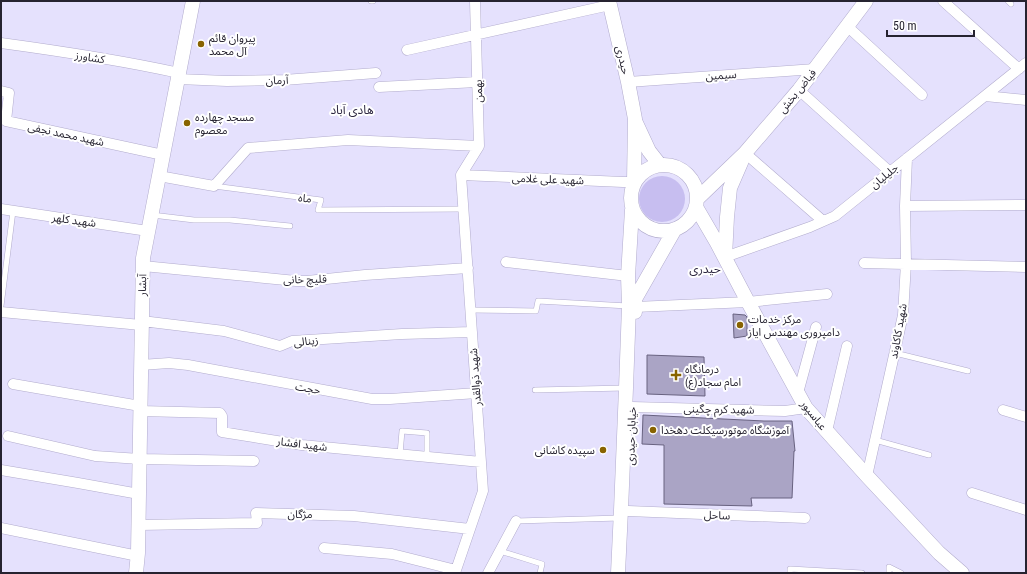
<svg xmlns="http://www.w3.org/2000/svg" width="1027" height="574" font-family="'Roboto Condensed','Noto Sans Arabic',sans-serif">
<rect width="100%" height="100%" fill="#e5e1fd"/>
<path fill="#c7bef0" d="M639 199a23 23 0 1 1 46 0a23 23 0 1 1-46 0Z"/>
<path fill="#aaa4c5" stroke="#686280" d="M 733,314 L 745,315 L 747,317 L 747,336 L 734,338 Z
M 647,355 L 704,357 L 705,396 L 647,394 Z
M 643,415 L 764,421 L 792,421 L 795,451 L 794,451 L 792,498 L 751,498 L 752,506 L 664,504 L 664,445 L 642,444 Z"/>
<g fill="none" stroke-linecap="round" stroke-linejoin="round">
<defs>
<path id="lane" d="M 371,1 L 373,1
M 1008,1 L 1011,4
M 214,186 L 321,200 L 318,210 L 463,209
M 152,215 L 194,220 L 230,220 L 290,226
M 1,306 L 13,211
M 471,310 L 536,311 L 538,301 L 628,306
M 895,353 L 968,371
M 535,390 L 625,388
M 875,440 L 929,455
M 400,454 L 402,431 L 427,433 L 427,457
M 516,521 L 620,518
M 500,551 L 542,564 L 540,573
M 790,573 L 790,569 L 862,573
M 889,573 L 889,567 L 901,573"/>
<path id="street" d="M 943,1 L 1019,69
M 847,26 L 922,95
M 1,43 C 60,51 120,60 179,73
M 407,50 L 610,5
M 178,79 L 227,81 L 284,80 L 376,73
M 628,82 L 815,69
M 379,87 L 477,82
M 799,90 L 890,172
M 1,91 L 9,93 L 6,121 L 163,155
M 985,96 L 1026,100
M 745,153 L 823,221
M 461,175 L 479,146 L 475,1
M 461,175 L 623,182 L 634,182
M 159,176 L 214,186 L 248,148 L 348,140 L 479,146
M 905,206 L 1026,205
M 1,209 L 148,231
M 725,257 L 810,227 L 835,216 L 1026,63
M 506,262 L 628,276
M 864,263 L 1026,267
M 143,266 L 296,281 L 307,281 L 365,275 L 468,268
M 635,307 L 748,302 L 827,294
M 1,312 L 141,325
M 142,321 L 224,331 L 280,346 L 292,341 L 402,334 L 472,332
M 141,365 L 169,363 L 188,365 L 372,399 L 390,399 L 477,393
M 13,384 L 140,406
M 798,393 L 816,327
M 632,407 L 785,411 L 806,408
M 1003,410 L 1026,417
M 140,411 L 220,413 L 222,416 L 222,432 L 302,445 L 481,462
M 827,431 L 847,346
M 8,436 L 95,456 L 140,459 L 254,461
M 1,470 L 78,483 L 139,494
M 867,476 L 903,315 L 906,263 L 905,206 L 907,158
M 972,493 L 1026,510
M 628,511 L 805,518
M 139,525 L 257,523 L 256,513 L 354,516 L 470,529
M 1,528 L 138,556
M 324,548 L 392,554 L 456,570
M 455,573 L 483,491 L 461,175
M 488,573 L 516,521"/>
<path id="secondary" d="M 609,1 L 628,82 L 635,119 L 634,182
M 636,123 L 649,151 L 660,165
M631 198a33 33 0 1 1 66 0a33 33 0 1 1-66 0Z
M 697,199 L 745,153 L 799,90 L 866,1
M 696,207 L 717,243 L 748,302 L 806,408 L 867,476 L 939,553 L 962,573
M 725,257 L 727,217 L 730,188 L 743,158
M 635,312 L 635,299 L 675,229
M 136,573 L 138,553 L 143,258 L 193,1
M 618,573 L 621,510 L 626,388 L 629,306 L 628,276 L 632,210"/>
</defs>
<use href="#lane" stroke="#b2accd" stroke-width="6"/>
<use href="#street" stroke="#b2accd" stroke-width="11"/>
<use href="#secondary" stroke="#b2accd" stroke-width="15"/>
<use href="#lane" stroke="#fff" stroke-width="5"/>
<use href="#street" stroke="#fff" stroke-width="10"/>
<use href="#secondary" stroke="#fff" stroke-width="14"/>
</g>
<g fill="#886300" stroke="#fff" stroke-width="1.5">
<circle cx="201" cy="44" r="4"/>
<circle cx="187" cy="123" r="4"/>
<circle cx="740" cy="325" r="4"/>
<path d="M674 369h4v4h4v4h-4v4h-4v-4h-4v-4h4z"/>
<circle cx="653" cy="430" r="4"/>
<circle cx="603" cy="450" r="4"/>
</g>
<g text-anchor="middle" stroke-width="4" stroke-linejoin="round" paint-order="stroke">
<g font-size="11" fill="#262330" stroke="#fff" text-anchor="start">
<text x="209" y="42">پیروان قائم<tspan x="209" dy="13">آل محمد</tspan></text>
<text x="195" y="121">مسجد چهارده<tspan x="195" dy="13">معصوم</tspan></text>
<text x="748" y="323">مرکز خدمات<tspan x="748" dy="13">دامپروری مهندس ایاز</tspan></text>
<text x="685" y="373">درمانگاه<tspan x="685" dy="13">امام سجاد(ع)</tspan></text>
<text x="661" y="434">آموزشگاه موتورسیکلت دهخدا</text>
<text x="595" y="454" text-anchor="end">سپیده کاشانی</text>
</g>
<g font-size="11" fill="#262330" stroke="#fff">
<text transform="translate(90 57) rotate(9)" y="4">کشاورز</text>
<text transform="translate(623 60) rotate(77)" y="4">حیدری</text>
<text transform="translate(721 75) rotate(-4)" y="4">سیمین</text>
<text transform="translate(277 80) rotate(-2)" y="4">آرمان</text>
<text transform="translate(478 91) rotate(-91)" y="4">بهمن</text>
<text transform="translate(797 91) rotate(-51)" y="4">فیاض بخش</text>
<text transform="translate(66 134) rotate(12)" y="4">شهید محمد نجفی</text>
<text transform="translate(884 176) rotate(-39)" y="4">جلیلیان</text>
<text transform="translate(548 179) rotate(2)" y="4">شهید علی غلامی</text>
<text transform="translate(305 198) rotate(7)" y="4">ماه</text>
<text transform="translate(74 220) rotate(8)" y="4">شهید کلهر</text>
<text transform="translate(305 279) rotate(-1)" y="4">قلیچ خانی</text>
<text transform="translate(142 285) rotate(-89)" y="4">آبشار</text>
<text transform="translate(898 331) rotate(-80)" y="4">شهید کاکاوند</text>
<text transform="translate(306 341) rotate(-6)" y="4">زینالی</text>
<text transform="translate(475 377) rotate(-94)" y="4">شهید ذوالقدر</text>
<text transform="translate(308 388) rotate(10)" y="4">حجت</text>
<text transform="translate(719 409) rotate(1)" y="4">شهید کرم چگینی</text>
<text transform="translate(814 415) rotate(52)" y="4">عباسپور</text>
<text transform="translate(631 436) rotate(-88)" y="4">خیابان حیدری</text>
<text transform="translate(302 444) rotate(7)" y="4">شهید افشار</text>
<text transform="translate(300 514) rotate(1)" y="4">مژگان</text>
<text transform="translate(717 515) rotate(2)" y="4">ساحل</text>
</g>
<g font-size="12" fill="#2c2640" stroke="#fff">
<text x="352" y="114">هادی آباد</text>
<text x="705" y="273">حیدری</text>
</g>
</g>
<rect width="1027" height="574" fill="none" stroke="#262330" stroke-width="4"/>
<path d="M887 30v6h87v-6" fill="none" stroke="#262330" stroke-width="2"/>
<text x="893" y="30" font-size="12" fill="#262330" stroke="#ffffff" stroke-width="3" paint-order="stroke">50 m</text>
</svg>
